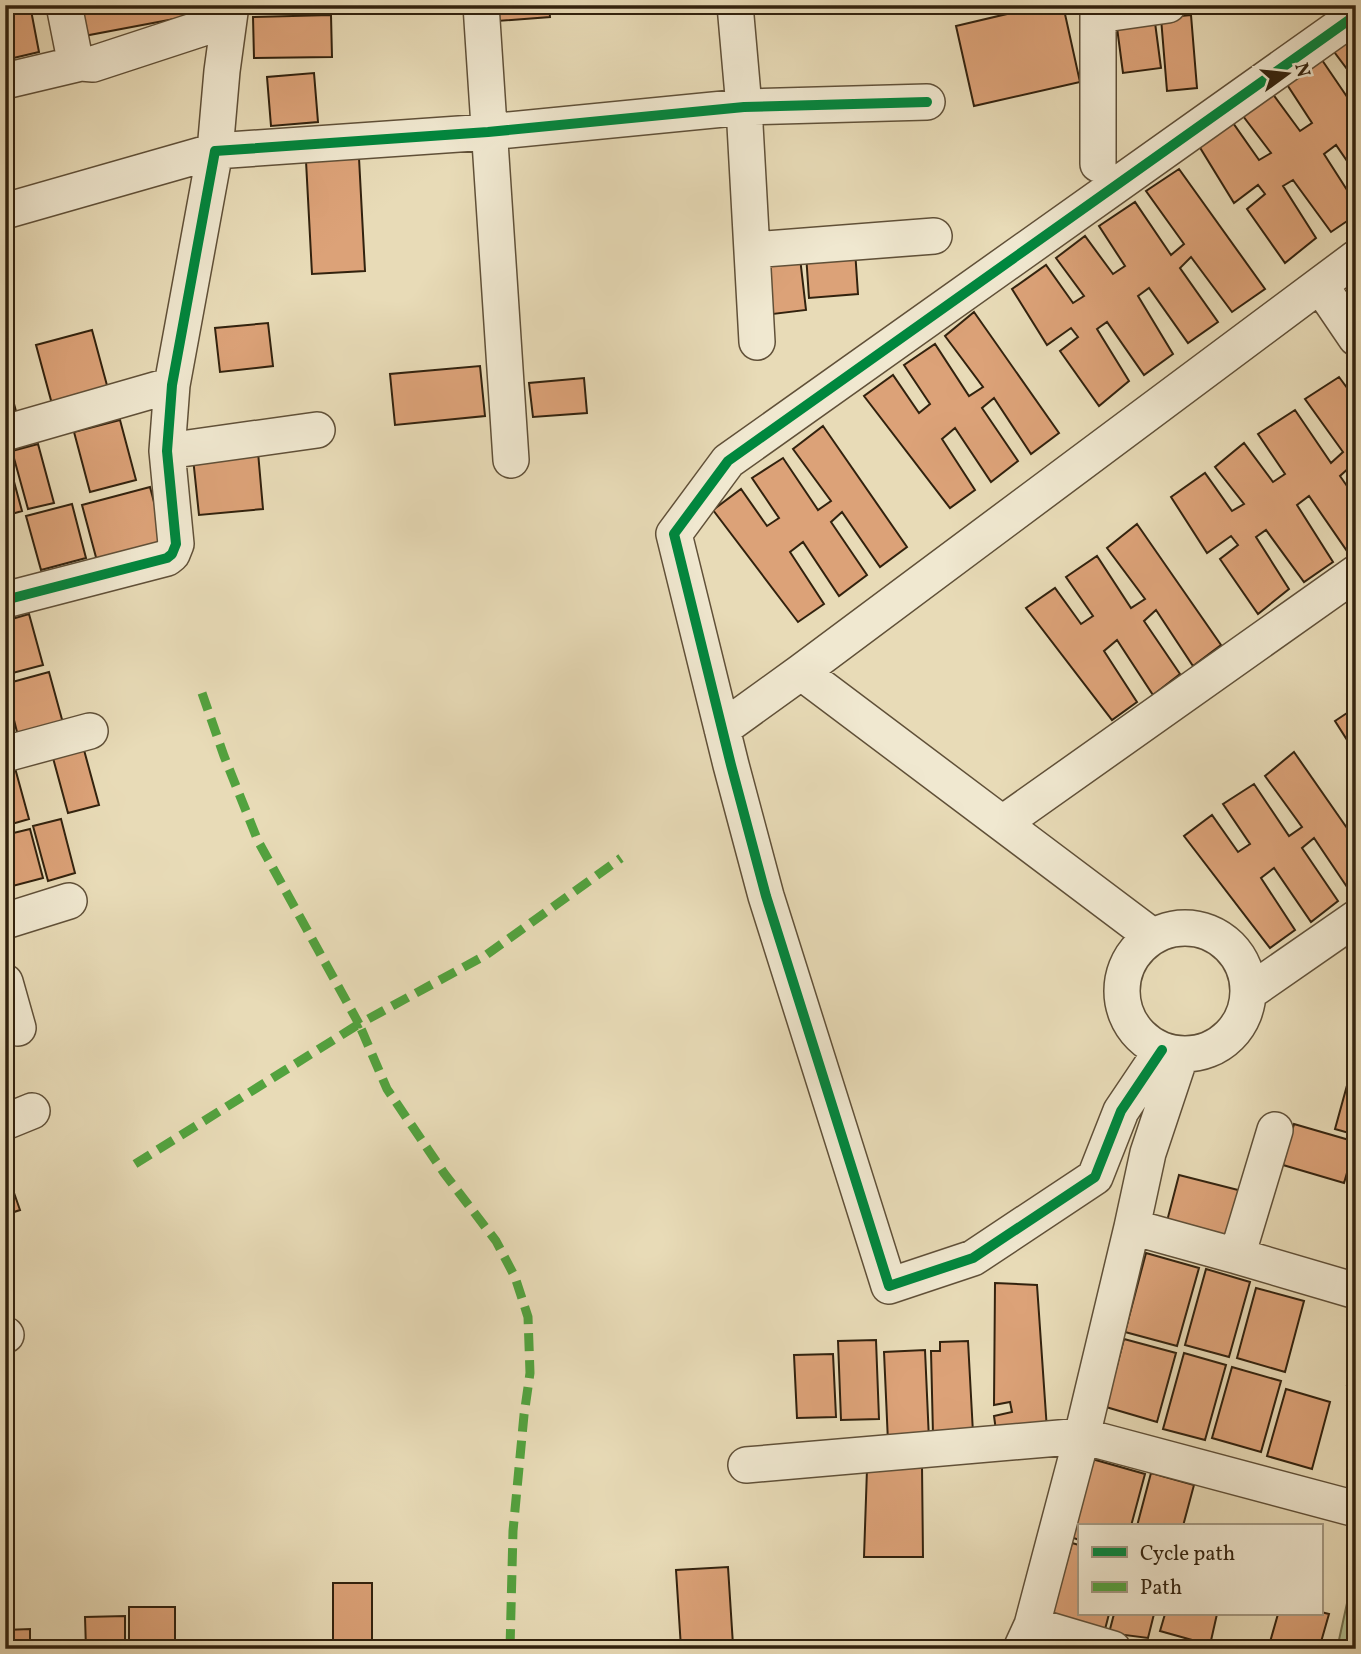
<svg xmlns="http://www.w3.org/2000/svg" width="1361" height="1654" font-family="Vollkorn,serif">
<rect width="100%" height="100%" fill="#e8dbb7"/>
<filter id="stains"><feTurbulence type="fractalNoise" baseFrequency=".00286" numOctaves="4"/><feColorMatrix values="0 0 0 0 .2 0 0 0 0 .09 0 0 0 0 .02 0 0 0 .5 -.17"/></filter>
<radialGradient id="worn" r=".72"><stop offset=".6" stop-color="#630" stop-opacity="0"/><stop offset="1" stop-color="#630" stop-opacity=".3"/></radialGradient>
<path fill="#b2c192" stroke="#727250" stroke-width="2" d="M 1356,1562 L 1356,1649 L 1337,1649 Z"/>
<path fill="#dca278" stroke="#32220e" stroke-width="2" d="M 5,5 L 30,5 L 39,52 L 5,60 Z
M 78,5 L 187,5 L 190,16 L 84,36 Z
M 495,5 L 549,5 L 550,17 L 497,21 Z
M 1045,5 L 1063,5 L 1080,82 L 974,106 L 956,26 Z
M 331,15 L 332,57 L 254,58 L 253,17 Z
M 1154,15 L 1161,68 L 1123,73 L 1116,20 Z
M 1191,15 L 1197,88 L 1167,91 L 1161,18 Z
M 1356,34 L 1356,81 L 1332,49 Z
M 1322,60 L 1356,110 L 1356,174 L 1336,145 L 1324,154 L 1356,204 L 1356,215 L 1331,232 L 1293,180 L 1283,186 L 1316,238 L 1285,263 L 1247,209 L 1265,194 L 1258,185 L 1234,203 L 1199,146 L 1233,123 L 1259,160 L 1271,153 L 1243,116 L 1272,93 L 1300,131 L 1312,123 L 1286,83 Z
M 314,73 L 318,122 L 271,126 L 267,77 Z
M 359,158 L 365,271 L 312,274 L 306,161 Z
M 1179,169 L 1265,289 L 1232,312 L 1191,257 L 1180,268 L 1218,322 L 1188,343 L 1149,288 L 1138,296 L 1173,354 L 1144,375 L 1107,322 L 1097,329 L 1129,381 L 1099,406 L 1060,351 L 1078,337 L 1071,328 L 1047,345 L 1012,289 L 1046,265 L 1073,303 L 1084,296 L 1056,258 L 1085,236 L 1113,274 L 1125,266 L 1099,226 L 1135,202 L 1171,255 L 1184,244 L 1146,191 Z
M 799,249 L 806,310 L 773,314 L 767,253 Z
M 855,250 L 858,294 L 809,298 L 806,254 Z
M 974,312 L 1059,433 L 1031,454 L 994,398 L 982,408 L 1018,461 L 991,482 L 955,428 L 942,439 L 975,490 L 950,508 L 864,396 L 893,375 L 919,413 L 930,404 L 904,365 L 935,344 L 969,396 L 983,387 L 945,336 Z
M 268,323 L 273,366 L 220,372 L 215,328 Z
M 92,330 L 108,389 L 52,404 L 36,345 Z
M 480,366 L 485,416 L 395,425 L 390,374 Z
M 5,370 L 17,415 L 5,418 Z
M 1339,377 L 1356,400 L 1356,472 L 1351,466 L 1340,476 L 1356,499 L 1356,545 L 1347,551 L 1309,496 L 1297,505 L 1333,562 L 1304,582 L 1266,530 L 1256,537 L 1289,589 L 1258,614 L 1220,559 L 1238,545 L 1231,536 L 1207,553 L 1171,497 L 1205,473 L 1232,511 L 1244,504 L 1215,467 L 1244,443 L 1273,482 L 1285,474 L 1258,434 L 1295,410 L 1331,463 L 1343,452 L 1305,399 Z
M 584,378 L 587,413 L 533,417 L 529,383 Z
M 120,420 L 136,480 L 90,492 L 74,432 Z
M 823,426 L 907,547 L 880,567 L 842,512 L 831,522 L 867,575 L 839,596 L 803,542 L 790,552 L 824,604 L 798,622 L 713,510 L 741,489 L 767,526 L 779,518 L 752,478 L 783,458 L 818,510 L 831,501 L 793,449 Z
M 38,444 L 54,503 L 28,509 L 12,451 Z
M 258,452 L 263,509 L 199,515 L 193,458 Z
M 7,456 L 22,511 L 5,516 L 5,457 Z
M 150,487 L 165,543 L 97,561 L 82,505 Z
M 72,504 L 86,558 L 41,570 L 26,516 Z
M 1137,524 L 1221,645 L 1193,666 L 1156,610 L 1144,621 L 1180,674 L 1153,695 L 1117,640 L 1104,651 L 1137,702 L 1112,720 L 1026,608 L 1055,588 L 1081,624 L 1093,616 L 1066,577 L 1097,556 L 1131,608 L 1145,599 L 1107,548 Z
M 29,614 L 43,665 L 5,675 L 5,621 Z
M 49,672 L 63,723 L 18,736 L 5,684 Z
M 1356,707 L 1356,754 L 1335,721 Z
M 84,750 L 99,805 L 68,813 L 53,758 Z
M 1294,752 L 1356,841 L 1356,890 L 1351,893 L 1314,838 L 1302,848 L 1338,901 L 1311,922 L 1274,868 L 1261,878 L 1295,930 L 1270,948 L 1184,836 L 1212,815 L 1238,852 L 1250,844 L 1223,804 L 1254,784 L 1289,836 L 1302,827 L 1265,776 Z
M 15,768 L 29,819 L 5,826 L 5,771 Z
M 61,819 L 75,873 L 48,881 L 33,826 Z
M 30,829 L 43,878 L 5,888 L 5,835 Z
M 1354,1060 L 1356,1061 L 1356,1135 L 1335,1129 Z
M 1294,1124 L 1356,1142 L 1344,1183 L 1283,1165 Z
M 5,1167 L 20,1210 L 5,1215 Z
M 1179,1175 L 1242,1191 L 1228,1242 L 1166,1225 Z
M 1146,1253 L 1199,1268 L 1177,1346 L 1125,1332 Z
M 1206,1269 L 1250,1282 L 1229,1357 L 1185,1345 Z
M 995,1283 L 1037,1285 L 1047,1430 L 997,1438 L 994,1416 L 1012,1412 L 1010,1402 L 994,1405 Z
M 1256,1288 L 1304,1301 L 1285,1372 L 1237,1358 Z
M 1124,1339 L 1176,1353 L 1157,1422 L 1106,1407 Z
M 876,1340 L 879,1419 L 841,1420 L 838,1341 Z
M 968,1341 L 973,1433 L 933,1435 L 931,1351 L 940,1351 L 940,1342 Z
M 925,1350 L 929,1440 L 888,1442 L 884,1352 Z
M 1184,1353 L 1226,1365 L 1205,1440 L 1163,1429 Z
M 1356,1353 L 1356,1388 L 1347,1385 Z
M 833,1354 L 836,1417 L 797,1418 L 794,1355 Z
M 1232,1367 L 1281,1381 L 1261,1452 L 1212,1438 Z
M 1286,1389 L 1330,1402 L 1312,1469 L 1267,1456 Z
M 1092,1459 L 1145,1474 L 1131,1526 L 1079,1526 L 1079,1540 L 1071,1537 Z
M 922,1466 L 923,1557 L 864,1557 L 867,1469 Z
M 1151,1473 L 1194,1485 L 1183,1526 L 1137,1526 Z
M 1072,1543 L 1079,1545 L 1079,1614 L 1109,1614 L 1103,1637 L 1050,1622 Z
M 728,1567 L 733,1645 L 681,1648 L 676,1570 Z
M 333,1583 L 372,1583 L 372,1649 L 333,1649 Z
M 129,1607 L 175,1607 L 175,1649 L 129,1649 Z
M 1321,1612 L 1329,1614 L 1319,1649 L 1268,1649 L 1278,1614 L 1321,1614 Z
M 1114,1614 L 1154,1614 L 1148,1638 L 1109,1633 Z
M 1165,1614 L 1217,1614 L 1210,1645 L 1160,1631 Z
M 125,1616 L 125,1649 L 86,1649 L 85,1617 Z
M 30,1629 L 30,1649 L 5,1649 L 5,1630 Z"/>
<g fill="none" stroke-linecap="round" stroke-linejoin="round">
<defs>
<path id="minor" d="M 64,5 L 74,55 L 81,63 L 93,64 L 209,26
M 481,5 L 511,460
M 735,5 L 744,107 L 757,342
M 1098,5 L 1098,164
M 1098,15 L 1168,5
M 5,81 L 81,63
M 5,211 L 215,151 L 222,71 L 231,5
M 752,250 L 934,236
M 1320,285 L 1356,338
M 5,433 L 172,385
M 167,451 L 317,430
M 5,600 L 167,558 L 172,554 L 176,544 L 167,451 L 172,385 L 215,151 L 488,132 L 744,107 L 927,102
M 801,672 L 1152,936
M 722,729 L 801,672 L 1356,258
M 5,754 L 90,731
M 1003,823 L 1356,573
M 5,921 L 69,901
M1122 991a63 63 0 1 1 126 0a63 63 0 1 1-126 0Z
M 5,982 L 18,1028
M 1248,993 L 1356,918
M 1162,1050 L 1121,1111 L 1095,1177 L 973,1258 L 889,1286 L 766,896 L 731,765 L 674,534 L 728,461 L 1356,15
M 5,1122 L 32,1111
M 1275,1130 L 1237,1256 L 1356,1291
M 1132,1227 L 1148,1153 L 1181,1054
M 5,1335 L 6,1335
M 746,1465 L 1082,1436 L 1132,1227 L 1237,1256
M 1032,1625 L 1113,1649
M 1021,1649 L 1032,1625 L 1082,1436 L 1356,1509"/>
</defs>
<use href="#minor" stroke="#605038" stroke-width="38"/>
<use href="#minor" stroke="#f0e8d0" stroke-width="35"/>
<path stroke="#52a23e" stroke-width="9" stroke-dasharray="18 9" stroke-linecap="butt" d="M 202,693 L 224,756 L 258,841 L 359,1024 L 486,955 L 621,858
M 135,1164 L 359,1024 L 387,1089 L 444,1173 L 496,1241 L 515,1277 L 528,1317 L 530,1373 L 524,1415 L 513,1531 L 510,1649"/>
<defs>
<path id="cycleway" d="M 5,600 L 167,558 L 172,554 L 176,544 L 167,451 L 172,385 L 215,151 L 488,132 L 744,107 L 927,102
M 1162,1050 L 1121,1111 L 1095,1177 L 973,1258 L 889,1286 L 766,896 L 731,765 L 674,534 L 728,461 L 1356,15"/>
</defs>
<use href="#cycleway" stroke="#f0e8d0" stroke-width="15"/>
<use href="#cycleway" stroke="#00873e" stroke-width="10"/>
</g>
<rect width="1361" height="1654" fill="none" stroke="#e8dbb7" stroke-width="28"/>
<rect x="7" y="7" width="1347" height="1640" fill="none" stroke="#32220e" stroke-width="3.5"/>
<rect x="14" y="14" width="1333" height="1626" fill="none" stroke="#32220e" stroke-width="2"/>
<rect x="1078" y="1524" width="245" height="91" fill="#f0e8d0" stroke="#a49982" stroke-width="2"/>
<rect x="1092" y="1547" width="35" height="10" fill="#00873e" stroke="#a49982" stroke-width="2"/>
<text x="1140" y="1560" font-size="21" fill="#32220e">Cycle path</text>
<rect x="1092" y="1582" width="35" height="10" fill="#52a23e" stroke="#a49982" stroke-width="2"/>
<text x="1140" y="1594" font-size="21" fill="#32220e">Path</text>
<g transform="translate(1287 74) rotate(75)" stroke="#f0e8d0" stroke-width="5" paint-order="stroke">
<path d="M0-5L12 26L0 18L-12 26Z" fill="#32220e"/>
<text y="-10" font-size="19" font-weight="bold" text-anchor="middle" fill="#32220e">N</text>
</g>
<rect width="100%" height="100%" filter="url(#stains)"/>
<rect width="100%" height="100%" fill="url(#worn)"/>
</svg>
